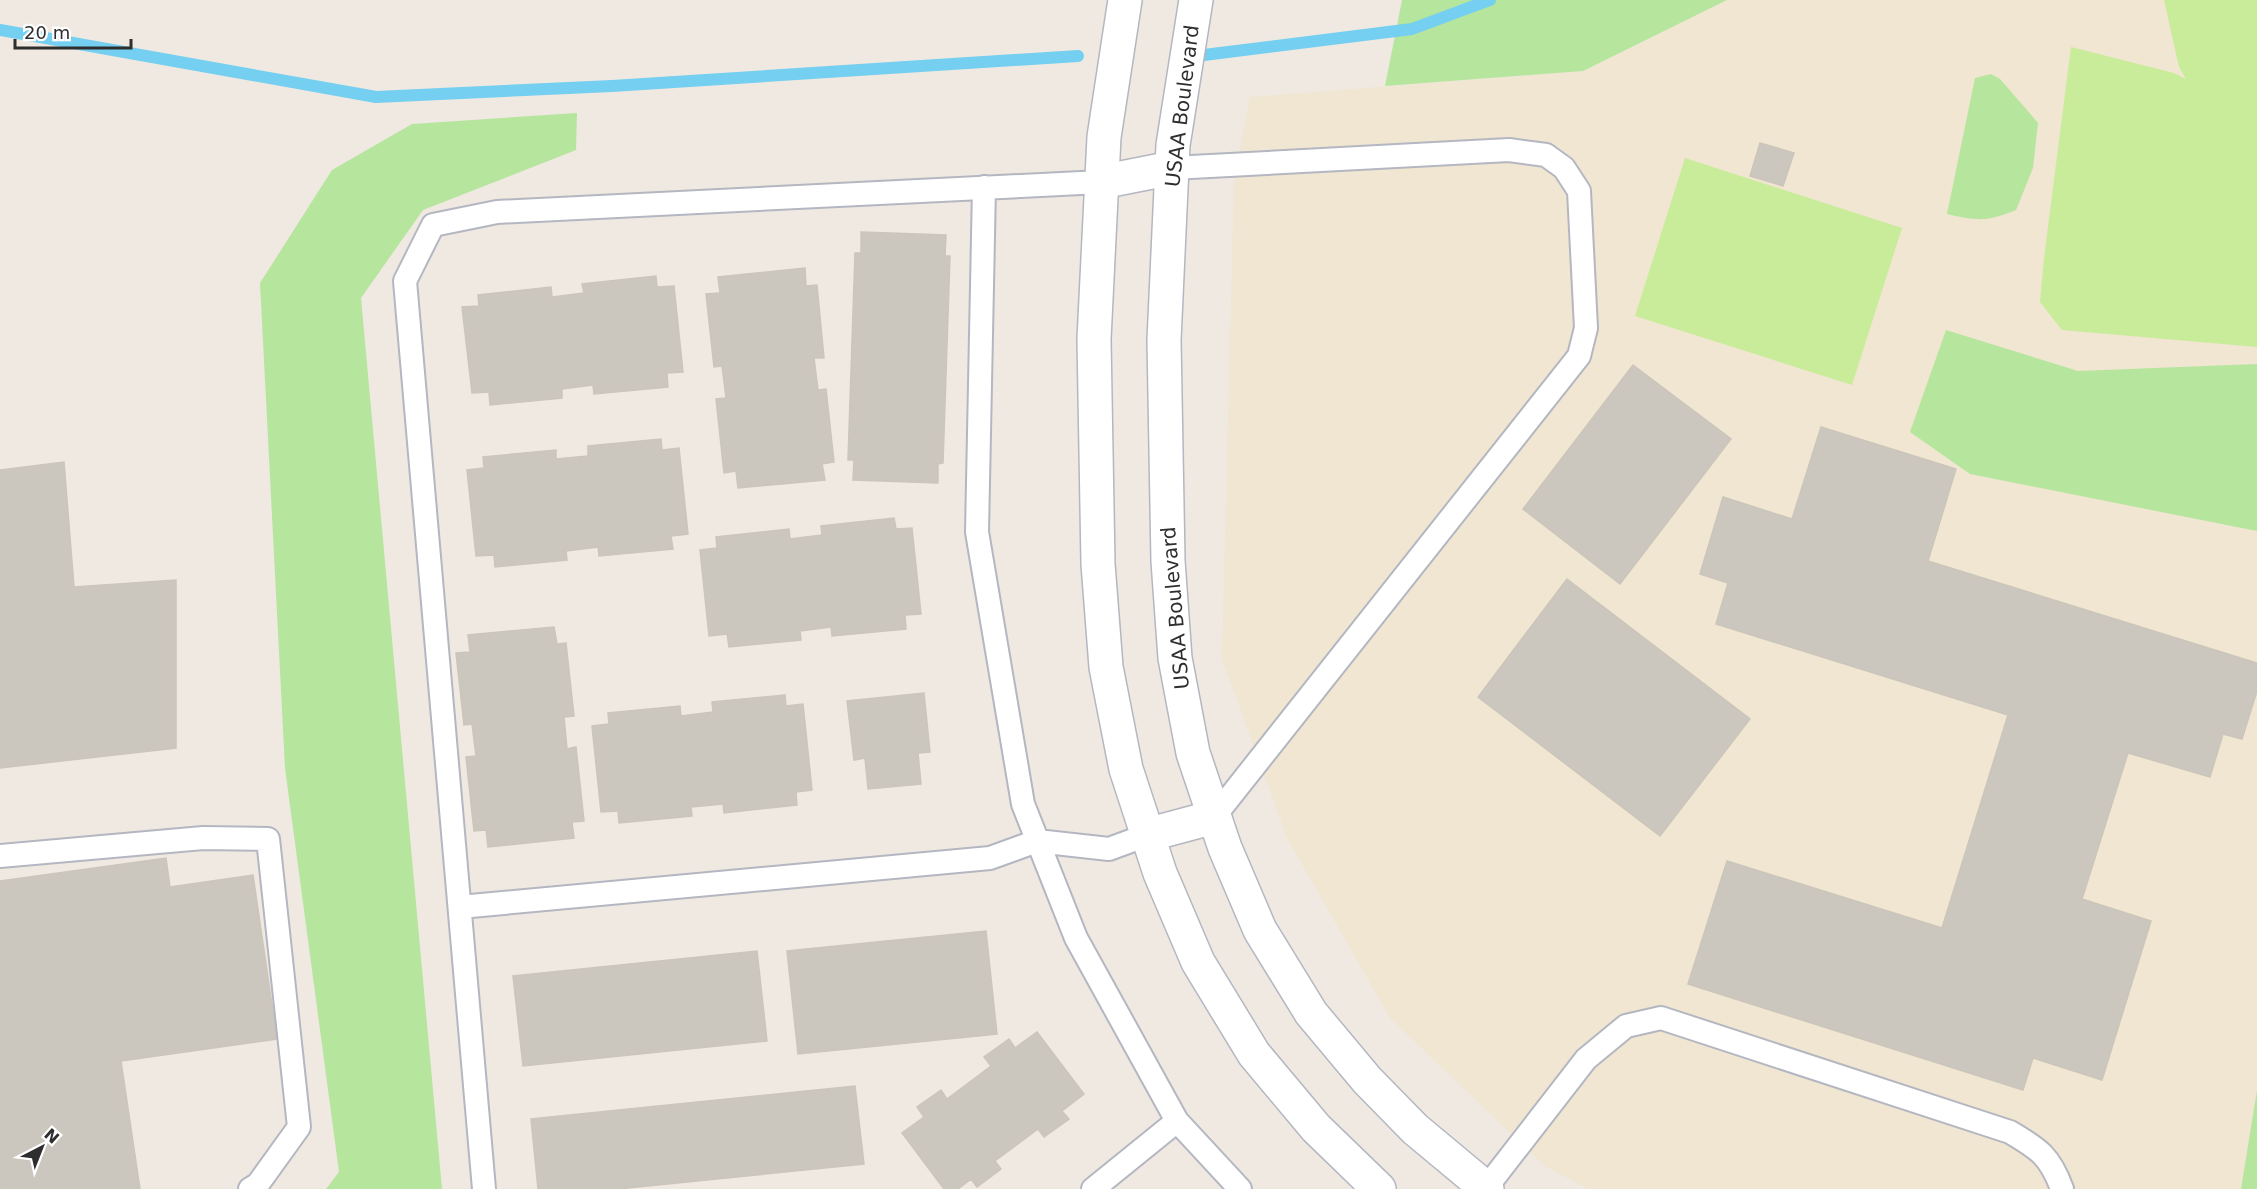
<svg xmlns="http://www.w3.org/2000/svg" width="2257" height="1189" font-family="'DejaVu Sans',sans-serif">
<rect width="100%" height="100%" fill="#efe9e1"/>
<path fill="#f0e6d1" d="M 1727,0 L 2257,0 L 2257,1090 L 2241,1189 L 1589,1189 L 1546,1167 L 1390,1018 L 1287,838 L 1222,659 L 1234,181 L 1250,97 L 1583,71 Z"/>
<path fill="#b6e59e" d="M 1402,0 L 1727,0 L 1583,71 L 1385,86 Z
M 1991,74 L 2000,79 L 2038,123 L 2033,168 L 2016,210 C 1986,222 1978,221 1947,214 L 1975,78 Z
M 577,113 L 576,150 L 423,210 L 361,298 L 442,1189 L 326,1189 L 339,1172 L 285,768 L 260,283 L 332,170 L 412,124 Z
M 1946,330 L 2078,371 L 2257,364 L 2257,531 L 1970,474 L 1910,432 Z
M 2257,1090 L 2257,1189 L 2241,1189 Z"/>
<path fill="#c9ec9a" d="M 2164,0 L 2257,0 L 2257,347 L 2062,330 L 2040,302 L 2044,258 L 2071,47 L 2174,73 L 2186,79 L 2179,67 Z
M 1685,158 L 1902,228 L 1852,385 L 1635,316 Z"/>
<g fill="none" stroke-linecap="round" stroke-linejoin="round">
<path stroke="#75cff0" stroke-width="12" d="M 0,30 L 376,97 L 612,86 L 1078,56
M 1204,55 L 1412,29 L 1490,0"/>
</g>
<path fill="#cbc7bf" stroke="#cbc5ba" stroke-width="1.5" d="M 1760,143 L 1794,153 L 1783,186 L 1750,176 Z
M 861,232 L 946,235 L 945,256 L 950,256 L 943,463 L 938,464 L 938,483 L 853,480 L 854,460 L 848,460 L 855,253 L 861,253 Z
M 805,268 L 806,286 L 817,285 L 824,358 L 814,358 L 818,390 L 826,389 L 834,462 L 822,464 L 825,480 L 738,488 L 736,471 L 724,473 L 716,399 L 726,398 L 722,366 L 714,367 L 706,294 L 720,293 L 718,277 Z
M 656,276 L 657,287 L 674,286 L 683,372 L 667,373 L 668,387 L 594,394 L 593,385 L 562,389 L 562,398 L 490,405 L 489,392 L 472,393 L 462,307 L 479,306 L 478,295 L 551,287 L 552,297 L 584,293 L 582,284 Z
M 1633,365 L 1731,439 L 1620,584 L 1523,509 Z
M 1821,427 L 1956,469 L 1928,561 L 2257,663 L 2257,691 L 2242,739 L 2223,734 L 2210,777 L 2128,753 L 2082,899 L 2151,921 L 2102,1080 L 2033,1058 L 2023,1090 L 1688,984 L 1727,861 L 1942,928 L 2008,715 L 1716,624 L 1728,583 L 1700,574 L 1723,497 L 1792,519 Z
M 661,439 L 662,450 L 679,448 L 688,534 L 671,536 L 673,549 L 599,556 L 598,547 L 566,551 L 567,560 L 495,567 L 494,555 L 476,556 L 467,470 L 484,468 L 483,457 L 556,450 L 556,459 L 588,456 L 588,446 Z
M 64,462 L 74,587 L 176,580 L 176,748 L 0,768 L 0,470 Z
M 894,518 L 896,529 L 912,528 L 921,614 L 905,615 L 906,629 L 832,636 L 831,627 L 800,631 L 801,640 L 729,647 L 727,634 L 709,636 L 700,550 L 717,548 L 716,537 L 789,529 L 790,539 L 822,535 L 821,526 Z
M 1567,579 L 1750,719 L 1660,836 L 1478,697 Z
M 554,627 L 557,644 L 566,643 L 574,716 L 564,717 L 567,749 L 576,747 L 584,821 L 572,822 L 574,838 L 488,847 L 486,830 L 474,831 L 466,757 L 476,756 L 472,724 L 464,725 L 456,653 L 470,652 L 468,635 Z
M 924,693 L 930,752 L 918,753 L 921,784 L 868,789 L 865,758 L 854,760 L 847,701 Z
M 785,695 L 786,706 L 803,704 L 812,790 L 796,792 L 797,805 L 724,813 L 723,804 L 691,807 L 692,816 L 619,823 L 618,811 L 601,812 L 592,726 L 609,724 L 608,713 L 680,706 L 681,716 L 713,712 L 712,702 Z
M 166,858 L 170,887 L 253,875 L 277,1039 L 121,1061 L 140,1189 L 0,1189 L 0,881 Z
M 986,931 L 997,1034 L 798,1054 L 787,951 Z
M 757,951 L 767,1041 L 523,1066 L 513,976 Z
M 1037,1032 L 1084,1094 L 1062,1111 L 1069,1119 L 1044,1137 L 1038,1129 L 995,1161 L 1001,1169 L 977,1187 L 971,1179 L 958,1189 L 944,1189 L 902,1133 L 924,1117 L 917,1107 L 941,1090 L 947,1099 L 991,1066 L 984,1057 L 1009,1039 L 1015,1048 Z
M 855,1086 L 864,1164 L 618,1189 L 538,1189 L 531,1119 Z"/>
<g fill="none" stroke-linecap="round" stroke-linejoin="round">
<defs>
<path id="service" d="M 1172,168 L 1509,150 L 1546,155 L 1564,168 L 1579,191 L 1586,328 L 1579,356 L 1214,817
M 984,187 L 977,532 L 1023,804 L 1076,938 L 1177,1121 L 1240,1189
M 0,856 L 203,838 L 268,839 L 299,1127 L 258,1184 L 250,1189
M 460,907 L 990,858 L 1037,841 L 1109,849 L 1147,835
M 1486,1188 L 1586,1059 L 1626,1026 L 1661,1018 L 2010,1132 C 2039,1149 2050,1156 2062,1189
M 484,1189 L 405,281 L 433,225 L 497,212 L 1101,182
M 1093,1189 L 1177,1121"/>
<path id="minor" d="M 1101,182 L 1172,168
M 1147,835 L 1214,817"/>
<path id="tertiary" d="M 1125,0 L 1104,137 L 1094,339 L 1098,564 L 1106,667 L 1126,769 L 1160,873 L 1198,962 L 1254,1054 L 1316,1128 L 1379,1189
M 1196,0 L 1173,145 L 1164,340 L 1168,561 L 1175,658 L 1193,753 L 1225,848 L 1260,930 L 1311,1013 L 1367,1080 L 1415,1129 L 1487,1189"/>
</defs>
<use href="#service" stroke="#b4b7c1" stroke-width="26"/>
<use href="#minor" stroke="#b4b7c1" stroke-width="36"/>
<use href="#tertiary" stroke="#b4b7c1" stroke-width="36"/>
<use href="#service" stroke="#fff" stroke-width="22"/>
<use href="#minor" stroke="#fff" stroke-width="33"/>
<use href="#tertiary" stroke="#fff" stroke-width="33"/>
</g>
<g text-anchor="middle" stroke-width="4.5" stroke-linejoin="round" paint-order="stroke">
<g font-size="20" fill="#2e2e2e" stroke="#fff">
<text transform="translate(1182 106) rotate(-83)" y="7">USAA Boulevard</text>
<text transform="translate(1175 608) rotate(-95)" y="7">USAA Boulevard</text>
</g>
</g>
<g transform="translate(42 1147) rotate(42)" stroke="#ffffff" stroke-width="4.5" paint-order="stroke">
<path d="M0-4.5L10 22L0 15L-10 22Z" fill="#2e2e2e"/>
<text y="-9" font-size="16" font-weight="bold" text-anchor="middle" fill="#2e2e2e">N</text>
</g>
<path d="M15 39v9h116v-9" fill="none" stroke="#2e2e2e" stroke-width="3"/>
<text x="24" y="39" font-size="18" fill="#2e2e2e" stroke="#ffffff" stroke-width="4.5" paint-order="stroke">20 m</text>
</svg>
